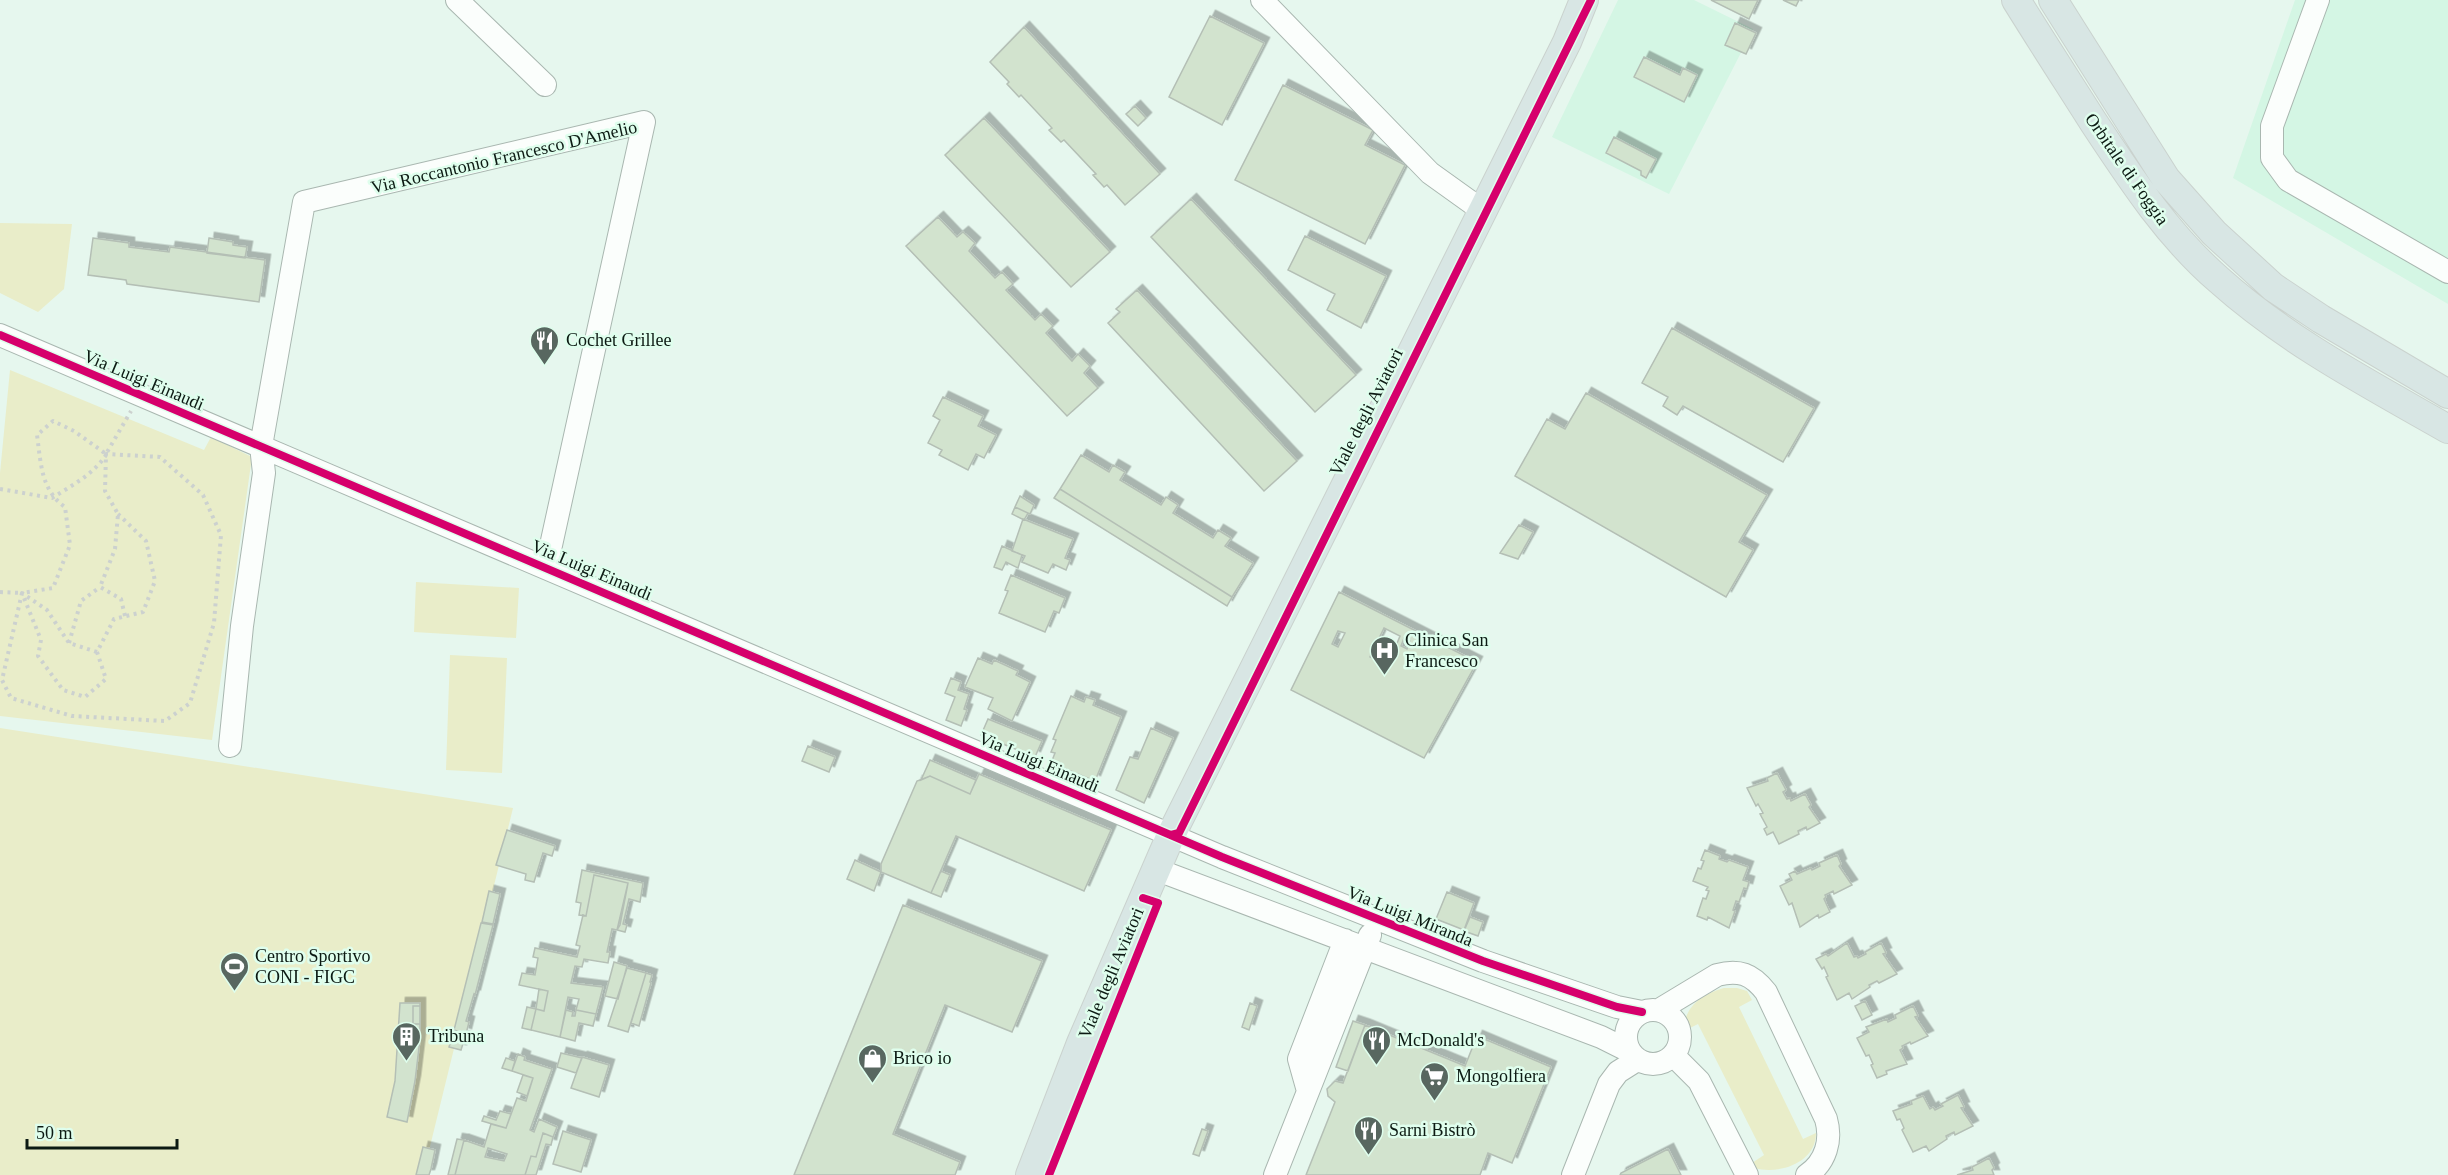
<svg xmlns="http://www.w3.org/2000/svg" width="2448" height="1175" font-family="'Times New Roman',serif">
<defs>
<filter id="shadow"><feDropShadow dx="5.5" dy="-5.5" stdDeviation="0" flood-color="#0004"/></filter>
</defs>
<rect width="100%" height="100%" fill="#e6f7ee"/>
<path fill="#d4f6e4" d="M 1618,0 L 1694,0 L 1753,29 L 1669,194 L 1552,137 Z
M 2295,0 L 2448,0 L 2448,304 L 2233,178 Z"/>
<path fill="#e9edc9" d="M 0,223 L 72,224 L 64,289 L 38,312 L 0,293 Z
M 10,370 L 204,450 L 211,437 L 252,457 L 212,740 L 0,716 L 0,473 Z
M 416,582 L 519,588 L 516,638 L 414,632 Z
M 450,655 L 507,658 L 502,773 L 446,770 Z
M 0,728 L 513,808 L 423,1175 L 0,1175 Z
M 1724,988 L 1737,988 L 1747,991 L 1752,1000 L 1739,1007 L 1803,1139 L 1816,1133 C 1816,1163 1779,1175 1754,1168 L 1752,1163 L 1764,1155 L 1698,1024 L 1688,1029 L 1684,1025 C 1688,1003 1704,994 1724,988 Z"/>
<path fill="#d2e3ce" stroke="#b4bfb5" stroke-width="1.5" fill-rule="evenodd" filter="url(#shadow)" d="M 1711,0 L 1758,0 L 1749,19 Z
M 1783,0 L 1799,0 L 1796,6 Z
M 1210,16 L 1264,43 L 1222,125 L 1169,97 Z
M 1735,23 L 1756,33 L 1746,54 L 1725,45 Z
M 1024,27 L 1160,174 L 1125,205 L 1107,185 L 1104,187 L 1093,175 L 1096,174 L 1064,140 L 1061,142 L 1049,130 L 1052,128 L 1021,95 L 1019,97 L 1007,84 L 1009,82 L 990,62 Z
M 1644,57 L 1680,75 L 1683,68 L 1697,75 L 1684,102 L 1634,77 Z
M 1283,85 L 1373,130 L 1365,145 L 1405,165 L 1365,244 L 1235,180 Z
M 1135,106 L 1146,118 L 1138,126 L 1126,114 Z
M 984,118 L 1110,252 L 1071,287 L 945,155 Z
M 1614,137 L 1656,159 L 1646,178 L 1641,175 L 1641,171 L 1606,153 Z
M 1191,199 L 1356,375 L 1315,412 L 1151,237 Z
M 938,217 L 957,237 L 963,232 L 975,243 L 969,251 L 995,278 L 1002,272 L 1013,284 L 1006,290 L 1035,320 L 1041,314 L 1053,326 L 1046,333 L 1072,361 L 1078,354 L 1090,366 L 1084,373 L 1098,388 L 1067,416 L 906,246 Z
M 1305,236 L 1386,276 L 1361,328 L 1327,310 L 1335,294 L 1288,270 Z
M 93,238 L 129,243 L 129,247 L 169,252 L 170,247 L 265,260 L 259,302 L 127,284 L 126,280 L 88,275 Z
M 209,238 L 233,242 L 233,245 L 247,247 L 245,258 L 207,253 Z
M 1137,290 L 1297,461 L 1264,491 L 1108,323 L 1120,312 L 1116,309 Z
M 1672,328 L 1814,408 L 1783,462 L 1683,406 L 1677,415 L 1663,406 L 1668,397 L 1642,383 Z
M 1586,393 L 1767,495 L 1739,542 L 1753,550 L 1726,597 L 1515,476 L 1547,419 L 1565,429 Z
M 943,397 L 983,416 L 978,426 L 996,435 L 984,458 L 976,454 L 968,470 L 939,455 L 942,450 L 928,443 L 940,420 L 933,416 Z
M 1081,455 L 1109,472 L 1113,465 L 1125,472 L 1120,480 L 1161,505 L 1166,497 L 1178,505 L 1173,513 L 1213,538 L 1218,530 L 1231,538 L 1225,546 L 1253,563 L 1232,597 L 1060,489 Z
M 1060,489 L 1232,597 L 1227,606 L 1054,498 Z
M 1020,496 L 1034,505 L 1030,514 L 1015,507 Z
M 1015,507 L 1028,513 L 1024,520 L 1012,514 Z
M 1023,519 L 1073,539 L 1065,558 L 1070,560 L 1066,570 L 1053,564 L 1048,573 L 1022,562 L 1025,556 L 1012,551 Z
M 1519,525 L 1533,532 L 1518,559 L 1500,553 Z
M 1002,546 L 1022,555 L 1018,568 L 1006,562 L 1002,570 L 994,567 Z
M 1011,575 L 1065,598 L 1059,613 L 1054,611 L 1045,632 L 999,613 L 1008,591 L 1005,590 Z
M 1339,592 L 1477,662 L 1424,758 L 1291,690 Z
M 1384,628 L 1400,636 L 1388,665 L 1370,657 Z
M 1338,631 L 1345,633 L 1338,647 L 1332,644 Z
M 1404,638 L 1410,641 L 1407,649 L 1401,646 Z
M 978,658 L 992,664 L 994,660 L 1018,671 L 1016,675 L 1030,682 L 1012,721 L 988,709 L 993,698 L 965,687 Z
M 951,678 L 961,682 L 958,690 L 969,694 L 964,709 L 967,710 L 961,726 L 946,720 L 955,697 L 945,693 Z
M 1071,696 L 1084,702 L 1086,697 L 1095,700 L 1093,705 L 1121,717 L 1095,781 L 1051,763 L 1055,753 L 1051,752 L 1056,740 L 1053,739 Z
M 988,719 L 1042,741 L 1035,757 L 981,735 Z
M 1151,728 L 1173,738 L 1144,803 L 1116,790 L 1130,757 L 1138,759 Z
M 808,746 L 835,757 L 829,772 L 802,761 Z
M 930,760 L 976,780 L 970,794 L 930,776 L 921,780 Z
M 1777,773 L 1786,790 L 1783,792 L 1787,799 L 1790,798 L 1791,801 L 1805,794 L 1811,805 L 1809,807 L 1820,823 L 1807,830 L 1806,827 L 1798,831 L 1799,834 L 1779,844 L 1773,832 L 1767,835 L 1764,829 L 1767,827 L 1760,814 L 1763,813 L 1758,804 L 1756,806 L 1747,788 L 1768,781 L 1767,778 Z
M 979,774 L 1111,830 L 1084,891 L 956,836 L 931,893 L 881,872 L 881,864 L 917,781 L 930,776 L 970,794 Z
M 507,830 L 555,846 L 552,856 L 543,853 L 534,882 L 525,880 L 526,874 L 496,865 Z
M 1705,850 L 1720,856 L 1719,859 L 1727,862 L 1729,860 L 1748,867 L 1743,880 L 1749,882 L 1747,889 L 1744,888 L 1739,902 L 1736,901 L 1733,910 L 1735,911 L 1729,928 L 1708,917 L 1707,920 L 1697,916 L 1703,898 L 1706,899 L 1709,891 L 1706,890 L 1708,887 L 1693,881 L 1698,868 L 1701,869 L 1704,861 L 1701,860 Z
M 1837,855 L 1841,864 L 1839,866 L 1852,885 L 1834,894 L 1833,891 L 1825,895 L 1826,897 L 1824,899 L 1830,912 L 1819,918 L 1818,915 L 1800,927 L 1792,903 L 1789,905 L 1780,886 L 1792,880 L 1789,874 L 1795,871 L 1797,874 L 1811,868 L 1812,870 L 1820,866 L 1819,863 Z
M 855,860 L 881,872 L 874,891 L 847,879 Z
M 582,870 L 643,883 L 640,902 L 629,899 L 623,924 L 627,925 L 625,932 L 617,930 L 628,883 L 594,875 L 586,916 L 579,915 L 581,903 L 576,902 Z
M 941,871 L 950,875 L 941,897 L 931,893 Z
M 594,875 L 628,883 L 620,925 L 617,930 L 612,929 L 607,952 L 610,952 L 608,963 L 584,959 L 582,967 L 575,966 L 571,983 L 603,987 L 596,1014 L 576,1010 L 579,999 L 568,997 L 560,1037 L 531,1030 L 536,1009 L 544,1011 L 548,991 L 519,985 L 522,973 L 535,975 L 538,958 L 533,957 L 535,948 L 577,957 L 580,946 L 576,945 L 583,915 L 586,916 Z
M 489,891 L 500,894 L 493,924 L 482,922 Z
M 1447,892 L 1474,903 L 1464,930 L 1436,919 Z
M 903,905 L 1042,961 L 1012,1032 L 945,1005 L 893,1134 L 960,1162 L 955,1175 L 794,1175 Z
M 1470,917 L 1483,922 L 1478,936 L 1464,931 Z
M 481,923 L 493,925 L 475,995 L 474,994 L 466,1021 L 469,1022 L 466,1034 L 454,1030 Z
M 1847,943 L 1854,957 L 1857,956 L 1858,958 L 1866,954 L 1865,952 L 1881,943 L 1886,953 L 1883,954 L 1897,974 L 1879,983 L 1877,981 L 1869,985 L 1870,987 L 1852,999 L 1849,993 L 1837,1000 L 1826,977 L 1828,976 L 1824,967 L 1822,969 L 1816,959 L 1826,954 L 1828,956 Z
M 614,962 L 627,966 L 618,999 L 605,996 Z
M 627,968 L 646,973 L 628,1032 L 608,1026 Z
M 646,973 L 652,975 L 650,982 L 651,983 L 639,1026 L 631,1023 Z
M 539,989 L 548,991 L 544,1011 L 536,1009 Z
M 1865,1001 L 1872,1015 L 1862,1020 L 1855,1006 Z
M 400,1003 L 420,1003 L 420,1006 L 413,1006 L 413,1024 L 420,1024 L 420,1039 L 415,1081 L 407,1122 L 387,1117 L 395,1081 Z
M 1250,1003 L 1257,1006 L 1249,1030 L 1242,1027 Z
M 413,1006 L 420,1006 L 420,1024 L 413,1024 Z
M 1913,1006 L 1918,1016 L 1915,1017 L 1928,1036 L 1911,1044 L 1910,1042 L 1902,1046 L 1903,1048 L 1900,1050 L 1907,1064 L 1886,1071 L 1887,1074 L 1877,1078 L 1871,1065 L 1873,1064 L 1869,1055 L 1866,1056 L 1857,1038 L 1869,1032 L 1866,1027 L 1887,1019 L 1888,1022 L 1896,1018 L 1895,1015 Z
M 527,1007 L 536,1009 L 531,1030 L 522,1028 Z
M 566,1010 L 573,1012 L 572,1016 L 575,1016 L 576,1010 L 596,1014 L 593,1026 L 579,1023 L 575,1041 L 560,1037 Z
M 1353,1021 L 1365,1025 L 1348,1071 L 1336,1067 Z
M 1365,1025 L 1465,1066 L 1477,1036 L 1551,1067 L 1512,1163 L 1488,1153 L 1480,1175 L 1306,1175 L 1335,1102 L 1328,1096 L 1327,1089 L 1335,1081 L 1343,1083 Z
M 453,1034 L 465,1037 L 461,1050 L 449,1047 Z
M 561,1053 L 582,1058 L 576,1073 L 557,1067 Z
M 518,1054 L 525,1057 L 524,1060 L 552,1069 L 530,1130 L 534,1132 L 539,1119 L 557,1127 L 553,1137 L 543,1133 L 536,1157 L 531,1156 L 525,1175 L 455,1175 L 464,1140 L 484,1147 L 491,1124 L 506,1128 L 517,1098 L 526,1101 L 533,1078 L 512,1071 ZM 488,1148 L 507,1154 L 504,1161 L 485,1157 Z
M 582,1057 L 609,1065 L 599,1097 L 571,1088 Z
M 506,1058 L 515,1061 L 512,1071 L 502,1068 Z
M 523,1075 L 533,1078 L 527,1096 L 517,1092 Z
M 1958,1095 L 1964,1107 L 1961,1108 L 1973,1126 L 1955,1135 L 1954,1132 L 1946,1136 L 1947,1139 L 1929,1151 L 1926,1146 L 1913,1152 L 1902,1130 L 1904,1128 L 1900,1119 L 1897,1120 L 1893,1111 L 1912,1104 L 1911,1101 L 1923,1096 L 1930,1109 L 1933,1107 L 1935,1110 L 1943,1106 L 1941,1104 Z
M 500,1111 L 511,1114 L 506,1128 L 482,1121 L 484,1116 L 496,1120 Z
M 1202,1129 L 1208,1131 L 1199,1156 L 1193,1154 Z
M 563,1131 L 591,1140 L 581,1172 L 553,1164 Z
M 543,1133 L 553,1137 L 551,1145 L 546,1144 L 536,1175 L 525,1175 L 531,1156 L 536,1157 Z
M 457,1139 L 464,1140 L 455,1175 L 448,1175 Z
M 423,1147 L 435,1150 L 431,1169 L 429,1175 L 416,1175 Z
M 1668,1149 L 1681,1175 L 1620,1175 L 1621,1173 Z
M 1989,1158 L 1994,1168 L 1992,1170 L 1994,1175 L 1957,1175 L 1973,1170 L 1972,1167 Z"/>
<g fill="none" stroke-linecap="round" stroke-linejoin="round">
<defs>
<path id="minor" d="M 457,0 L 545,85
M 1262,0 L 1430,173 L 1483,211
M 2318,0 L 2272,126 L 2272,158 L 2288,180 L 2448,272
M 0,335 L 1222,857 L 1483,961 L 1617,1007 L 1642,1012
M 230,746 L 242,626 L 264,473 L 261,446 L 304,202 L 644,122 L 546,568
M 1155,869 L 1601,1037 L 1629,1051
M1626 1037a27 27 0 1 1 54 0a27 27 0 1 1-54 0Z
M 1659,1010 L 1717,975 C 1739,969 1752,974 1766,992 L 1826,1119 C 1832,1140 1826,1162 1807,1175
M 1674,1056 L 1699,1081 L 1747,1175
M 1308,1091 L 1299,1059 L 1345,940
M 1275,1175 L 1370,935
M 1573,1175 L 1609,1084 L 1618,1072 L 1637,1060"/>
<path id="major" d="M 2016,0 C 2042,42 2068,82 2094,123 C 2131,179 2168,236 2219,280 C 2287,341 2369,384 2448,429
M 2053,0 L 2166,179 L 2214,233 L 2273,287 L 2321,319 L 2448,394
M 1030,1175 L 1081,1043 L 1171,835 L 1533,110 L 1567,42 L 1584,0"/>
</defs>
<use href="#minor" stroke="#a9b7b0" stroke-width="24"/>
<use href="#major" stroke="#cad2ce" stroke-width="30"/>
<path stroke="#ccd1cf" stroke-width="4" stroke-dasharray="3 4.5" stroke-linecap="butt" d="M 0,489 L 52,498 C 71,486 94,474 106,455
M 0,592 L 22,593
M 125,616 L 121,599 L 100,587 L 115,549 L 118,514 L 105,491 L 106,454 L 160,457 L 203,495 L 221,535 L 214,623 L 190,703 L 165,721 L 72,716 L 11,698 L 2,680 L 22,593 L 53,588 L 70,545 L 65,507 C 41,490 41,464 37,435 L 53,421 L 74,431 L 106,454 L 131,411
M 69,643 L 81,601 L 100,587
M 97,652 L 69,643 L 47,610 L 22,593 L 41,640 L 38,656 L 63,690 L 85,697 L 106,679 L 97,652 L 114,619 L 143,612 L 155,581 L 146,541 L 118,514"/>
<use href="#minor" stroke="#fbfefc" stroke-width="22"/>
<use href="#major" stroke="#d8e6e4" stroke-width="28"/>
<defs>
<path id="cycleway" d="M 0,335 L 1222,857 L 1483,961 L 1617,1007 L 1642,1012
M 1171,835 L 1179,833 L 1591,0
M 1049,1175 L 1158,903 L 1143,898"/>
</defs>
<use href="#cycleway" stroke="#dffeed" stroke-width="11"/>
<use href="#cycleway" stroke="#d6006c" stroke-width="8"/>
</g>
<defs>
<symbol id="restaurant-pin" viewBox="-11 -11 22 30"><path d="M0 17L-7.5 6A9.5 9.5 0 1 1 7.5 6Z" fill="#586760" stroke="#dffeed"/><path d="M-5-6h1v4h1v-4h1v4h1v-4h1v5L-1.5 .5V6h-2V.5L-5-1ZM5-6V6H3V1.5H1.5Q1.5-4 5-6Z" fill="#fff"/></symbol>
<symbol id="hospital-pin" viewBox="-11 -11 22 30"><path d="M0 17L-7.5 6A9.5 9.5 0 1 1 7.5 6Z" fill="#586760" stroke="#dffeed"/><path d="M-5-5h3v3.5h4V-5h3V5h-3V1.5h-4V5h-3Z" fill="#fff"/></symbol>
<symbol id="stadium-pin" viewBox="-11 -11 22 30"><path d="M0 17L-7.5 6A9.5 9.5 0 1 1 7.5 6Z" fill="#586760" stroke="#dffeed"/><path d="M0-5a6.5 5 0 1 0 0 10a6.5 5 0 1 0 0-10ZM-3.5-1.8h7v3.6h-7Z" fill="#fff"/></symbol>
<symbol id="building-pin" viewBox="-11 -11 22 30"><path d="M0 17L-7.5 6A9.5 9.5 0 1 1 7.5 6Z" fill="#586760" stroke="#dffeed"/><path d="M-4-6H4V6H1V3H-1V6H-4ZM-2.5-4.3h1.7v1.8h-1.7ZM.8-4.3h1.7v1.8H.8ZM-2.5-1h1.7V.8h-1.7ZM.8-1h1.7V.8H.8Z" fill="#fff"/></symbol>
<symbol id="shop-pin" viewBox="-11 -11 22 30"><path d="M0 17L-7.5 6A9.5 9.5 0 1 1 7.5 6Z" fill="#586760" stroke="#dffeed"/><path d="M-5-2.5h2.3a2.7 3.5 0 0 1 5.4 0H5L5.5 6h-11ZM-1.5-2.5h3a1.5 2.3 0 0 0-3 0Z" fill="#fff"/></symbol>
<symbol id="supermarket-pin" viewBox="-11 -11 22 30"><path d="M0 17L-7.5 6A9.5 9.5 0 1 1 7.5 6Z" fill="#586760" stroke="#dffeed"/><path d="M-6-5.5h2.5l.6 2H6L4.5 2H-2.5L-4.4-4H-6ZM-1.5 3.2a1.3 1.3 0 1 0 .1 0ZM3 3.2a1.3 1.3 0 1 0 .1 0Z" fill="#fff"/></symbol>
</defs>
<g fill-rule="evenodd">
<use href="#restaurant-pin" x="528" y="324" width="33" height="45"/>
<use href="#hospital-pin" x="1368" y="634" width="33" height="45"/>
<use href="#stadium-pin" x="218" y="950" width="33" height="45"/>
<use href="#building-pin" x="390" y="1020" width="33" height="45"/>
<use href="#restaurant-pin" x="1360" y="1024" width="33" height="45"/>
<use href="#shop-pin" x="856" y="1042" width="33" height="45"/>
<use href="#supermarket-pin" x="1418" y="1060" width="33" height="45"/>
<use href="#restaurant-pin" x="1352" y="1114" width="33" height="45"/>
</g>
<g text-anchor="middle" stroke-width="5" stroke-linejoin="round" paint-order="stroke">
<g font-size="18" fill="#0c1a13" stroke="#dffeed">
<text transform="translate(504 157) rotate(-13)" y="6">Via Roccantonio Francesco D'Amelio</text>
<text transform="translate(2127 169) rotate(55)" y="6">Orbitale di Foggia</text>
<text transform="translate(144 380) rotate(23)" y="6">Via Luigi Einaudi</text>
<text transform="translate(1366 412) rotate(-63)" y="6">Viale degli Aviatori</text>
<text transform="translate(592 570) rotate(23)" y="6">Via Luigi Einaudi</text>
<text transform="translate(1039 762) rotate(23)" y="6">Via Luigi Einaudi</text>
<text transform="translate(1410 916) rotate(22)" y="6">Via Luigi Miranda</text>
<text transform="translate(1111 973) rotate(-67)" y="6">Viale degli Aviatori</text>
</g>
<g font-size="18" fill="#0c1a13" stroke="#dffeed" text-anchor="start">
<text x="566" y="346">Cochet Grillee</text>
<text x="1405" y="646">Clinica San<tspan x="1405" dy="21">Francesco</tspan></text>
<text x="255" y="962">Centro Sportivo<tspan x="255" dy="21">CONI - FIGC</tspan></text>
<text x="428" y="1042">Tribuna</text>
<text x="1397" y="1046">McDonald's</text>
<text x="893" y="1064">Brico io</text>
<text x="1456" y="1082">Mongolfiera</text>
<text x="1389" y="1136">Sarni Bistrò</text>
</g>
</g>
<path d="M27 1139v9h150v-9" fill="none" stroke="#0c1a13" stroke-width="3"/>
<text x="36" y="1139" font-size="18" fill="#0c1a13" stroke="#dffeed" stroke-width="4.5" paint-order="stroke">50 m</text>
</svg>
